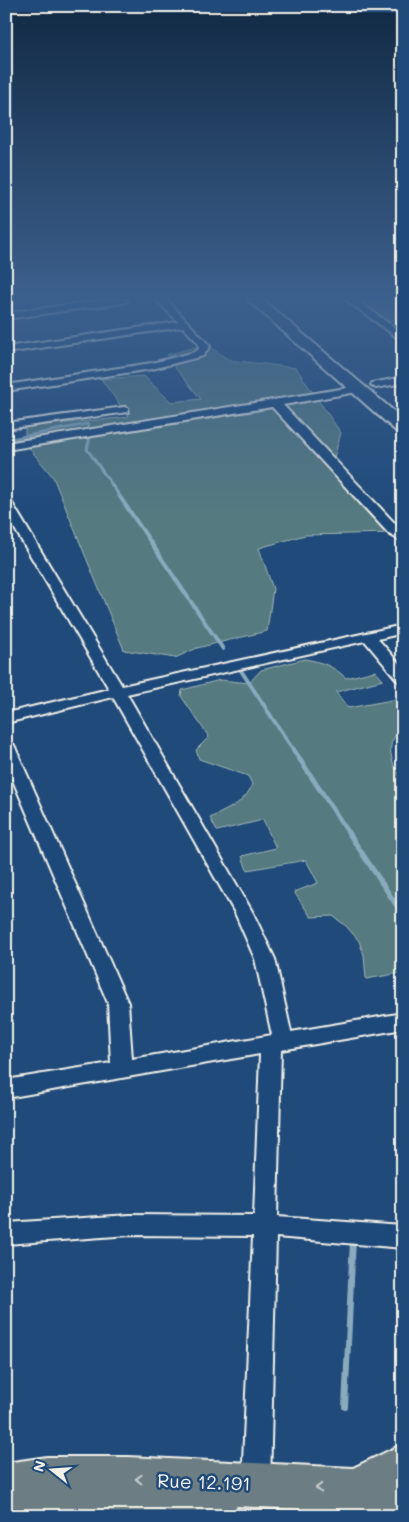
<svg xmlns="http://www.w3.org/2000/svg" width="409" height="1522" font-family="Mali,sans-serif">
<rect width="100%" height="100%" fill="#1f4a7a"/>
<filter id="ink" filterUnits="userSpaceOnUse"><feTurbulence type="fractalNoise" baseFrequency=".02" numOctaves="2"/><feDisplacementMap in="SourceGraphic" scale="10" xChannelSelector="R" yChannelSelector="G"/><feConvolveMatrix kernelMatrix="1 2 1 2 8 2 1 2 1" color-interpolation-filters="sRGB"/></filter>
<g filter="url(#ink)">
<path fill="#557a80" stroke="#a4b6b4" d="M 362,300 L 393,300 L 403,307 L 403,319 L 387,321 Z
M 206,344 L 229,360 L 296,368 L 341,433 L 331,468 L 394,533 L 305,535 L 259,548 L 273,589 L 267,631 L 197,648 L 175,658 L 124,650 L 53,477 L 25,443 L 25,427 L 129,417 L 101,379 L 144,376 L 171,402 L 201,399 L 171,363 L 167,355 Z
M 305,659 C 322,662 333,666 346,678 L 375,671 L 383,680 L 336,692 L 348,708 L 403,698 L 403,730 C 382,740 392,767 403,780 L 401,973 L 366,979 L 364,955 L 359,941 L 346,926 L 333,916 L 311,917 L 294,892 L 318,883 L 306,860 L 247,870 L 242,856 L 276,848 L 263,820 L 217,831 L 210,818 C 226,810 247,802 252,784 L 248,776 L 199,759 L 196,750 L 209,737 L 181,696 L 182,690 L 220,680 L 249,683 L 261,670 Z"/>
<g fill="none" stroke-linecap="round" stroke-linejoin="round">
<path stroke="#8aaabd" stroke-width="3" d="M 6,440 L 87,424 L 91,434 L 87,449 L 119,495"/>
<path stroke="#8aaabd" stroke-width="4" d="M 118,494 L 223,649
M 238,666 L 294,751"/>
<path stroke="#8aaabd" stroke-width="5" d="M 293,749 L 403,915"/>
<path stroke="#8aaabd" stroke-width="6" d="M 345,1407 L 353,1239"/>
<defs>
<path id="street" d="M 104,300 L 128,300 L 123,303 L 6,319 L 6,313 Z
M 157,300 L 167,300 L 210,346 L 203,356 L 152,369 L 6,391 L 6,385 L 152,363 L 195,352 L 199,349 L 198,343 L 183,327 L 6,353 L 6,347 L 178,322 Z
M 346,300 L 357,300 L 403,334 L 403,342 Z
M 403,377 L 403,383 L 376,388 L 371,385 L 372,383 Z
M 359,386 L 363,387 L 363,391 L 283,405 L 403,532 L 403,542 L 389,534 L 272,407 L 6,450 L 6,443 Z
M 124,407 L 128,408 L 128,412 L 6,429 L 6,423 Z
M 6,499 L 12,503 L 122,686 L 403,625 L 403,633 L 378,639 L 403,668 L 403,682 L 398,681 L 365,641 L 127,694 L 253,913 L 275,959 L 291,1032 L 403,1013 L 403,1029 L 281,1050 L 277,1217 L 403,1226 L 403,1248 L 276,1237 L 270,1484 L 266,1494 L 256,1498 L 246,1494 L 242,1484 L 253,1236 L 130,1235 L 6,1244 L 6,1223 L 130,1215 L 254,1216 L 260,1054 L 6,1098 L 6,1080 L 111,1063 L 108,1003 L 6,764 L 6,740 L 14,745 L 128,1003 L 132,1059 L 272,1035 L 255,959 L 235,913 L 113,697 L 6,723 L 6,713 L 109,689 L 6,514 Z"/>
<path id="secondary" d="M 248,300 L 263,300 L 403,419 L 403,433 L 397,432 Z"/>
<path id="primary" d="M 403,1444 L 403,1514 L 236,1506 L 240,1516 L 6,1516 L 6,1463 L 47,1457 L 128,1457 L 353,1468 Z"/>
</defs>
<use href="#street" stroke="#f4f1e8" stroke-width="4"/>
<use href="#secondary" stroke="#f4f1e8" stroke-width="4"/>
<use href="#primary" stroke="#f4f1e8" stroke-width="4"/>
<use href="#street" fill="#1f4a7a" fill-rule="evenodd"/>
<use href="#secondary" fill="#1f4a7a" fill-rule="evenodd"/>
<use href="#primary" fill="#6c7e84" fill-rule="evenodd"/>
</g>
<defs><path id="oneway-chevron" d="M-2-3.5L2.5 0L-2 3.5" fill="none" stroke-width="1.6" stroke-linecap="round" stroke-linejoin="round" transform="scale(1.25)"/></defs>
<g stroke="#cbceca">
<use href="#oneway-chevron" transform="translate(139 1479) rotate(-178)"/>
<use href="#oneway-chevron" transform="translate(319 1488) rotate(-177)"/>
</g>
</g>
<linearGradient id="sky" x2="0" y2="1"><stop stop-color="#112943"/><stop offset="0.58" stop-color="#3c608d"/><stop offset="1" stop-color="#3c608d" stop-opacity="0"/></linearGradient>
<rect width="409" height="513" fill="url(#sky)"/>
<g text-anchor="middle" stroke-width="5" stroke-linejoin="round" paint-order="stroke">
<g font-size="19" fill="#f4f1e8" stroke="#1f4a7a">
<text transform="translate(204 1482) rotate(2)" y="7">Rue 12.191</text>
</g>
</g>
<rect width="409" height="1522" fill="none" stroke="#1f4a7a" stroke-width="25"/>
<rect x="12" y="12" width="384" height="1497" fill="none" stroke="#f4f1e8" stroke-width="2" filter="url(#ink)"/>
<g transform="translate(52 1470) rotate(287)" stroke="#1f4a7a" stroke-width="4" paint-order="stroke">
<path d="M0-4L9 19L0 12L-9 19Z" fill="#f4f1e8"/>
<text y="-8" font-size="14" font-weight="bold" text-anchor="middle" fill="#f4f1e8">N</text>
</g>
</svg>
